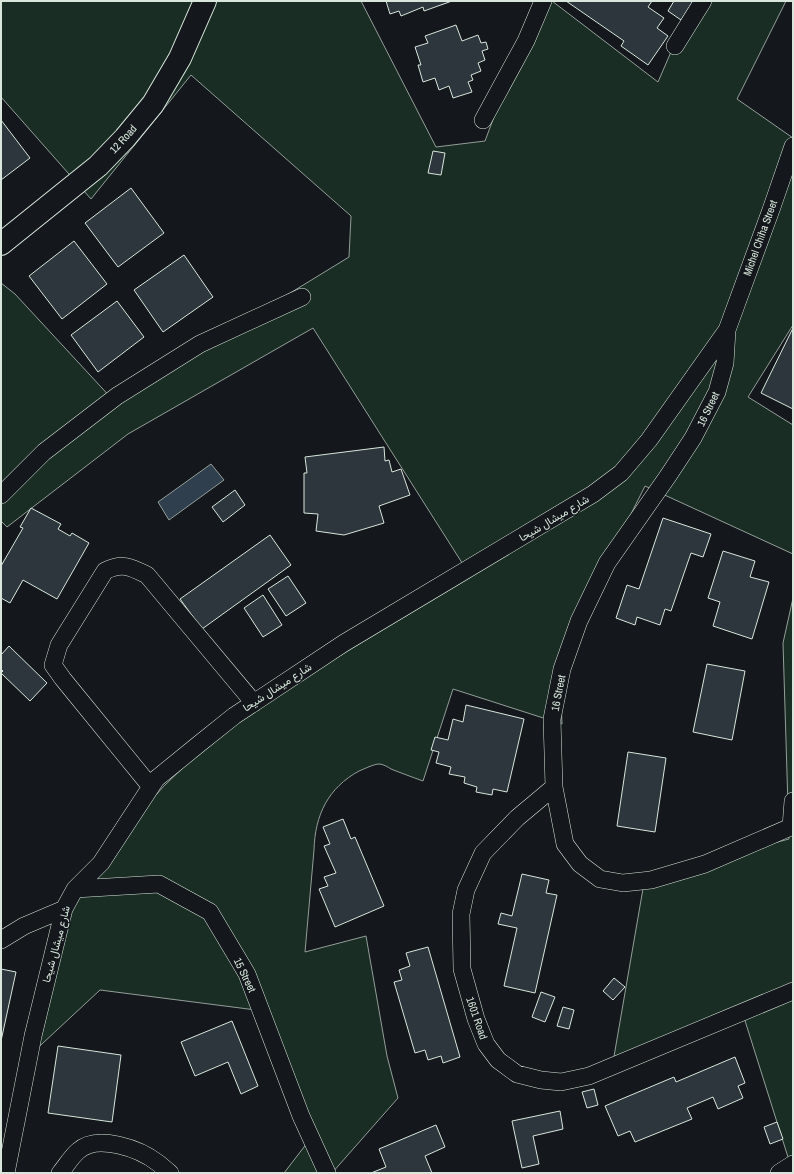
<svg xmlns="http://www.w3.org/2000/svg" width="794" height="1174" font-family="'Archivo Narrow',Vazirmatn,sans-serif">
<rect width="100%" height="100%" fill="#14181c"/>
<path fill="#1a2d24" stroke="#939e99" d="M 1,1 L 361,1 L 436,147 L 485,141 L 537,1 L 552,1 L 658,82 L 693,1 L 786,1 L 737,99 L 793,138 L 793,325 L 748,397 L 793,425 L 793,554 L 645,486 L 616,544 L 560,672 L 562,724 L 453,689 L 423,781 C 412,777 401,773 391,769 C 388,767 383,764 379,764 C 374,764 364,769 359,771 C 328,788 315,815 314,850 L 305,952 L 366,936 L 387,1056 L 398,1098 L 332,1173 L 284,1173 L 314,1134 L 256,1010 L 100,990 L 29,1056 L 64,917 L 138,815 L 164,786 L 192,759 L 251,709 L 471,577 L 313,328 L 128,434 L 7,527 L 1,521 L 1,283 L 15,294 L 114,401 L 349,257 L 351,216 L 191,75 L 91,199 L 1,97 Z
M 793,598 L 793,1173 L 741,1008 L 612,1068 L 645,877 L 789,839 L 783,643 Z"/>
<path fill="#2f3f4d" stroke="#939e99" d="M 211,464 L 224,480 L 169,520 L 158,502 Z"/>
<path fill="#2c363c" stroke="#d8e6dc" d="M 386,1 L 452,1 L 424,11 L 423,7 L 401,16 L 399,11 L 390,14 Z
M 566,1 L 652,1 L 648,7 L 664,18 L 657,28 L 668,36 L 648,65 L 621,46 L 624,41 Z
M 674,1 L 693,1 L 681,20 L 668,11 Z
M 456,25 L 462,41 L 478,35 L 481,43 L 486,42 L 488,49 L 482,51 L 485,60 L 478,63 L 481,71 L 471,75 L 473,80 L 468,82 L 472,92 L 453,98 L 449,86 L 439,90 L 435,78 L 423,82 L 418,65 L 421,65 L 415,47 L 428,43 L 425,36 Z
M 1,120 L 30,158 L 1,180 Z
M 433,151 L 445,153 L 441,175 L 428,173 Z
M 131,188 L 164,233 L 118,267 L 85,223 Z
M 74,241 L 107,284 L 62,319 L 29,276 Z
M 184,255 L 213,297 L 163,332 L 134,290 Z
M 117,301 L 144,337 L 98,372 L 71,335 Z
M 793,328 L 793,409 L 761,393 Z
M 384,447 L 385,461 L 389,460 L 392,472 L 401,469 L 410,495 L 379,506 L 384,523 L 344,535 L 316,531 L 318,514 L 304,513 L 304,473 L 307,473 L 305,457 Z
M 235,490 L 245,505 L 223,522 L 212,507 Z
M 31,508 L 61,524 L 58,529 L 70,536 L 72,533 L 89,543 L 57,599 L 23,580 L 10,603 L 1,598 L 1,566 L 23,528 L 20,527 Z
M 663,518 L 711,534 L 703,557 L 691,553 L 671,611 L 665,609 L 660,625 L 637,617 L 635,625 L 616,618 L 627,585 L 639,589 Z
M 270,535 L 291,565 L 202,629 L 180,599 Z
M 723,551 L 755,561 L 750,577 L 769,582 L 752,639 L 713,626 L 720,602 L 708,598 Z
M 288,576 L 306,603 L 286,616 L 268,589 Z
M 263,595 L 282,625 L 263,637 L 244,608 Z
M 9,646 L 47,683 L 30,701 L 1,673 L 3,671 L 1,669 L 1,655 Z
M 707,664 L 745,671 L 732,740 L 693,732 Z
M 466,705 L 524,719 L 507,792 L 493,789 L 492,795 L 476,792 L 477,787 L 464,783 L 465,777 L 449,774 L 451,767 L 436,763 L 439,752 L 431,750 L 435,737 L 448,740 L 453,719 L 463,722 Z
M 628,752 L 666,758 L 655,832 L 617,826 Z
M 343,819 L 351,839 L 355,837 L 384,906 L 335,927 L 319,889 L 328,886 L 324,877 L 336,873 L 324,846 L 330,844 L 323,827 Z
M 522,874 L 549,880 L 546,893 L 557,895 L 535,993 L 504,986 L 517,928 L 498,924 L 501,913 L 512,916 Z
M 428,947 L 460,1057 L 443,1063 L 441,1056 L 428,1060 L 425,1050 L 415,1053 L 394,982 L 402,980 L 399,970 L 410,966 L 406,953 Z
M 1,969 L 16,972 L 1,1041 Z
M 614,978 L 625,987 L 613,1000 L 603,991 Z
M 541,992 L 555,997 L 545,1022 L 532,1017 Z
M 563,1007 L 574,1010 L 569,1029 L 557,1026 Z
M 232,1021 L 258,1086 L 241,1094 L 228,1062 L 195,1076 L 181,1042 Z
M 58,1046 L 121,1055 L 112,1122 L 48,1113 Z
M 735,1057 L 745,1083 L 738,1086 L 743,1098 L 718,1109 L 713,1097 L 687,1108 L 692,1119 L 635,1142 L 630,1131 L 618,1136 L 605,1106 L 674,1077 L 676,1082 Z
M 594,1089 L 598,1105 L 587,1108 L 582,1092 Z
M 560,1111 L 563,1129 L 533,1136 L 539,1164 L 522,1168 L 512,1121 Z
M 777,1122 L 783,1139 L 770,1144 L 764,1127 Z
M 436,1125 L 445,1147 L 425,1156 L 432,1173 L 371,1173 L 386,1167 L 379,1149 Z"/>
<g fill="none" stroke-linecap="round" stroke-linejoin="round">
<defs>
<path id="street" d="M 675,46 L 703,1
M 483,120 L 526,41 L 543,1
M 727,330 L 725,363 L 717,392 L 693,438 L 668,476 L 607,563 L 579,621 L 562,669 L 552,719 L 554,787 L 565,844 L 580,864 L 600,879 L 623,883 L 651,880 L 705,864 L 793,826
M 1,495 L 44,452 L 117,396 L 200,344 L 302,297
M 151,787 L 63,679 L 53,665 L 59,645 L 105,571 C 122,562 131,567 147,575 L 254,703
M 554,787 L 517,818 L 483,853 L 466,890 L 461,914 L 462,969 L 476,1019 L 486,1044 L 498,1060 L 517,1074 L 541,1080 L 561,1082 L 589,1076 L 793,991
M 791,827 L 793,801
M 75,889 L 159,884 L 210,912 L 247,974 L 301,1116 L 327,1173
M 1,940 L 24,926 L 64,909
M 6,1173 L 33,1036 L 64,909 L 75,889 L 101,863 L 156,779 L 199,744 L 234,716 L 344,643 L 593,494 L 621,473 L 649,440 L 727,330 L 772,207 L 793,146
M 60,1173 C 66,1166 71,1157 78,1151 C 97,1133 140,1149 158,1163 C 162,1166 166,1170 170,1173
M 779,1173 L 793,1164"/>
<path id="secondary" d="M 1,244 L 98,166 L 125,138 L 153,104 L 180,58 L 205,1"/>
</defs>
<use href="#street" stroke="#d8e6dc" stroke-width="18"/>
<use href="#secondary" stroke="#d8e6dc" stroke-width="24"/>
<use href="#street" stroke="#14181c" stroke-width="17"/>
<use href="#secondary" stroke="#14181c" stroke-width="22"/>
</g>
<g text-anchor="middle" stroke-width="3" stroke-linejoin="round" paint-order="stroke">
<g font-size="11" fill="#d8e6dc" stroke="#14181c">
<text transform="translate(123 139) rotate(-48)" y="4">12 Road</text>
<text transform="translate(760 238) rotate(-70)" y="4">Michel Chiha Street</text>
<text transform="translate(708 409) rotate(-64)" y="4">16 Street</text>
<text transform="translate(554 518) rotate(-31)" y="4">شارع ميشال شيحا</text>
<text transform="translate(277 687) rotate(-33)" y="4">شارع ميشال شيحا</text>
<text transform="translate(558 693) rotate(-79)" y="4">16 Street</text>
<text transform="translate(56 944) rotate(-75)" y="4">شارع ميشال شيحا</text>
<text transform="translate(245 975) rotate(64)" y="4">15 Street</text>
<text transform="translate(477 1018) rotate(71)" y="4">1601 Road</text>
</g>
</g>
<rect width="794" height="1174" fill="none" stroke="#d8e6dc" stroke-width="4"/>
</svg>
